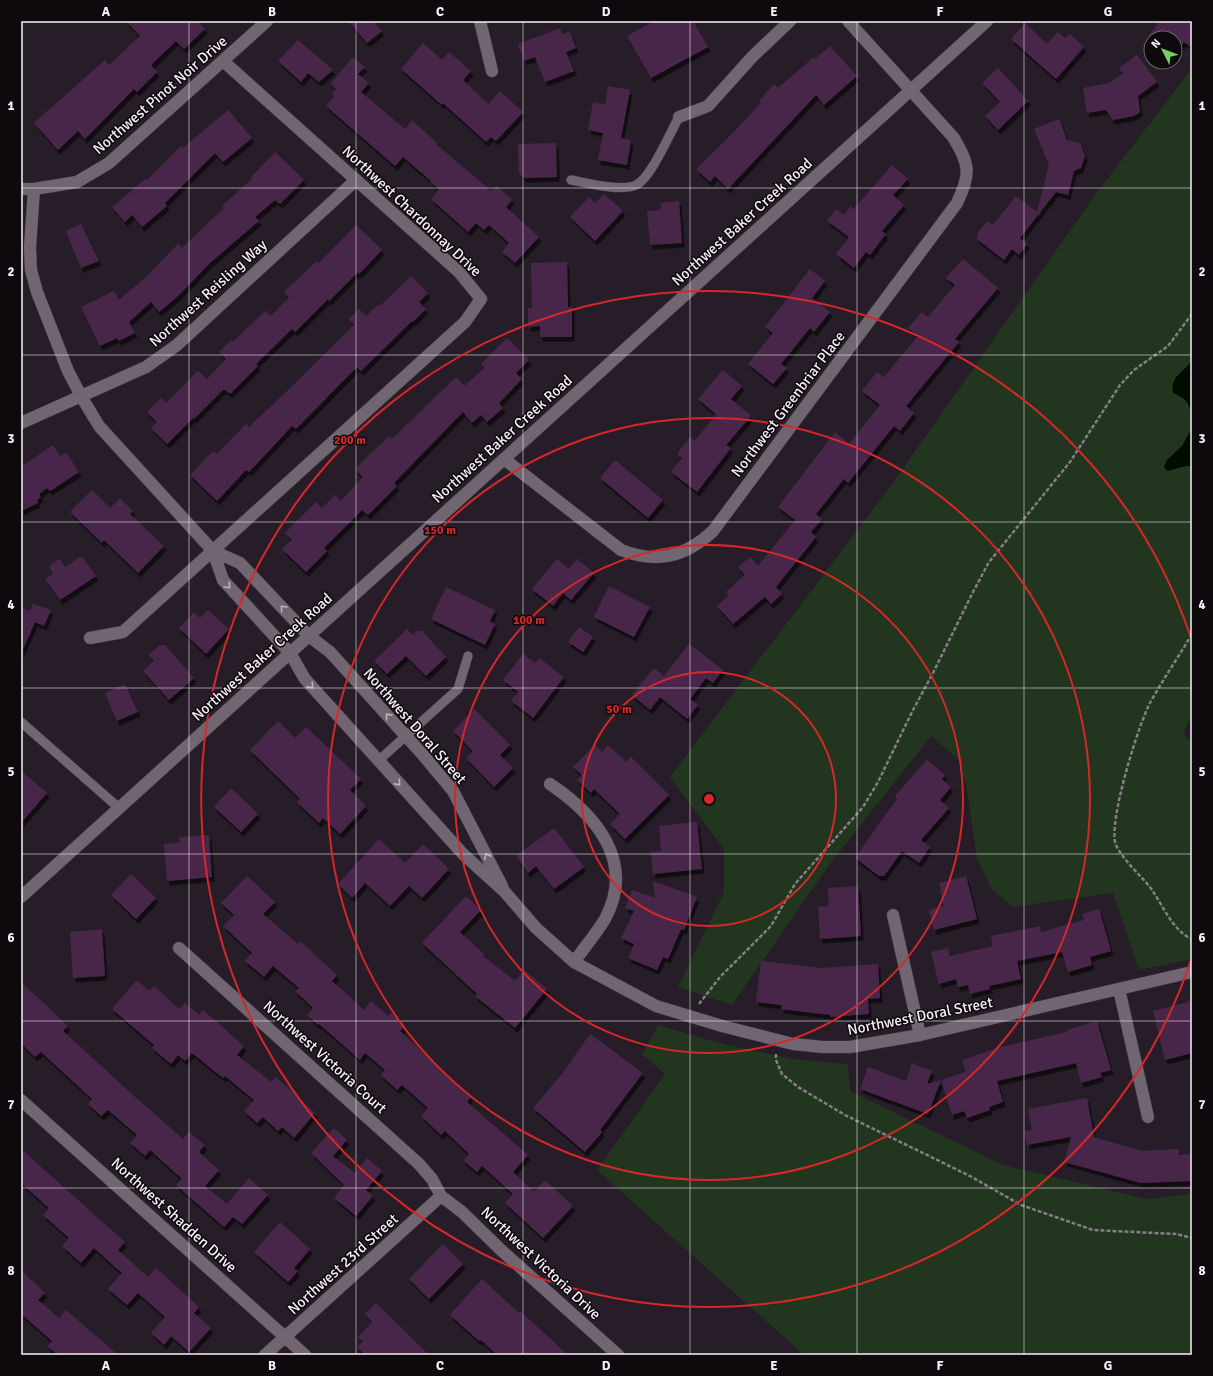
<svg xmlns="http://www.w3.org/2000/svg" width="1213" height="1376" font-family="Signika,sans-serif">
<defs>
<filter id="shadow"><feDropShadow dx="2.5" dy="4.5" stdDeviation="0" flood-color="#0009"/></filter>
</defs>
<rect width="100%" height="100%" fill="#271d28"/>
<path fill="#22351e" d="M 1192,68 L 1192,714 L 1183,734 L 1192,742 L 1192,959 L 1139,970 L 1113,893 L 1014,907 L 992,890 L 977,859 L 967,789 L 960,761 L 931,736 L 829,865 L 732,1005 L 678,987 L 724,892 L 724,849 L 670,777 L 890,487 L 1093,198 Z
M 658,1025 L 719,1043 L 793,1059 L 848,1064 L 850,1091 L 1003,1165 L 1147,1199 L 1192,1194 L 1192,1355 L 804,1355 L 597,1170 L 665,1074 L 642,1054 Z"/>
<path fill="#000c00" d="M 1192,360 L 1192,422 C 1190,406 1190,400 1173,393 C 1170,375 1184,373 1192,360 Z
M 1192,428 L 1192,466 L 1186,466 L 1167,471 L 1164,467 L 1167,460 L 1182,446 Z"/>
<path fill="#47284a" filter="url(#shadow)" d="M 126,21 L 197,21 L 205,29 L 184,49 L 176,41 L 151,65 L 157,72 L 137,92 L 134,89 L 85,139 L 78,131 L 58,150 L 34,123 L 105,60 L 109,65 L 140,36 Z
M 348,21 L 373,21 L 382,31 L 367,43 Z
M 654,21 L 693,21 L 708,47 L 651,78 L 627,36 Z
M 1160,21 L 1192,21 L 1192,48 L 1184,42 L 1175,54 L 1175,38 L 1147,38 Z
M 1025,23 L 1047,44 L 1058,32 L 1065,38 L 1070,34 L 1084,47 L 1056,79 L 1011,39 Z
M 560,28 L 562,34 L 570,32 L 576,48 L 566,52 L 574,71 L 545,82 L 535,57 L 524,61 L 518,44 Z
M 298,40 L 333,70 L 319,82 L 308,73 L 301,82 L 278,61 Z
M 423,43 L 442,60 L 449,52 L 471,71 L 463,80 L 488,104 L 500,91 L 523,112 L 496,141 L 491,137 L 486,142 L 443,103 L 442,105 L 401,69 Z
M 830,46 L 857,76 L 824,105 L 816,95 L 728,189 L 715,176 L 710,182 L 696,169 L 726,140 L 761,103 L 759,101 L 774,84 L 778,88 L 814,57 L 815,59 Z
M 1137,55 L 1157,82 L 1138,96 L 1140,112 L 1134,116 L 1113,120 L 1106,110 L 1087,113 L 1083,88 L 1109,83 L 1123,73 L 1119,68 Z
M 353,57 L 365,67 L 358,74 L 369,83 L 361,92 L 405,129 L 412,120 L 437,143 L 436,144 L 491,191 L 497,186 L 512,200 L 506,207 L 539,237 L 515,263 L 502,252 L 509,243 L 489,225 L 484,230 L 476,223 L 468,232 L 431,199 L 439,189 L 430,182 L 431,181 L 403,157 L 395,166 L 326,106 L 335,96 L 332,93 L 336,89 L 331,83 Z
M 998,68 L 1028,101 L 998,130 L 985,116 L 1000,102 L 982,83 Z
M 608,86 L 630,90 L 621,138 L 631,140 L 627,165 L 598,160 L 603,133 L 588,130 L 593,102 L 605,105 Z
M 228,110 L 252,138 L 223,162 L 215,153 L 165,203 L 167,206 L 142,227 L 132,215 L 125,222 L 112,207 L 145,179 L 146,181 L 181,146 L 183,148 Z
M 1059,119 L 1067,140 L 1080,143 L 1085,156 L 1081,168 L 1074,171 L 1068,195 L 1056,192 L 1020,238 L 1027,244 L 1019,255 L 1012,249 L 1004,260 L 977,239 L 977,234 L 987,221 L 993,225 L 1016,196 L 1037,212 L 1049,165 L 1034,129 Z
M 556,143 L 557,177 L 524,178 L 519,173 L 518,144 Z
M 275,152 L 304,180 L 280,204 L 275,200 L 255,217 L 259,221 L 210,263 L 178,296 L 159,312 L 151,302 L 129,322 L 135,333 L 119,341 L 117,338 L 100,346 L 81,307 L 114,291 L 119,300 L 145,278 L 178,244 L 182,248 L 224,208 L 222,206 L 253,178 L 251,177 Z
M 892,165 L 908,179 L 893,195 L 904,205 L 882,231 L 886,234 L 870,255 L 866,252 L 854,268 L 836,254 L 849,237 L 827,221 L 836,209 L 844,215 L 851,206 L 854,209 Z
M 604,194 L 623,211 L 595,241 L 570,217 L 589,197 L 595,203 Z
M 679,201 L 682,243 L 650,245 L 647,211 L 661,210 L 661,203 Z
M 81,224 L 99,261 L 81,268 L 66,231 Z
M 356,225 L 382,250 L 359,274 L 358,272 L 329,301 L 328,299 L 295,332 L 292,329 L 256,364 L 258,366 L 230,394 L 224,389 L 194,419 L 193,418 L 167,444 L 151,428 L 157,422 L 147,412 L 161,398 L 166,403 L 198,371 L 207,379 L 226,359 L 219,352 L 231,340 L 233,342 L 265,311 L 271,316 L 289,298 L 284,292 L 317,261 L 319,263 Z
M 963,259 L 998,288 L 955,339 L 959,342 L 906,406 L 914,413 L 900,431 L 894,426 L 848,483 L 844,479 L 816,514 L 822,519 L 811,532 L 816,537 L 776,587 L 782,594 L 771,604 L 765,597 L 733,624 L 717,606 L 729,595 L 726,592 L 745,575 L 738,567 L 750,557 L 758,566 L 795,520 L 778,507 L 835,432 L 849,444 L 880,405 L 862,391 L 877,372 L 884,377 L 918,336 L 908,328 L 922,312 L 928,317 L 955,285 L 946,278 Z
M 567,262 L 568,307 L 572,307 L 572,337 L 540,337 L 540,326 L 528,327 L 528,308 L 532,308 L 531,263 Z
M 810,269 L 825,281 L 812,298 L 830,312 L 814,332 L 810,328 L 781,364 L 787,368 L 773,384 L 748,364 L 773,333 L 765,327 Z
M 411,276 L 428,293 L 419,302 L 426,309 L 413,322 L 412,321 L 361,371 L 357,367 L 296,429 L 292,426 L 249,472 L 246,470 L 217,501 L 190,475 L 213,451 L 217,454 L 246,424 L 249,427 L 285,393 L 354,325 L 349,319 L 359,309 L 366,316 L 379,304 L 381,305 Z
M 507,338 L 529,360 L 516,373 L 522,379 L 499,403 L 503,408 L 487,422 L 481,415 L 472,423 L 463,412 L 394,483 L 397,486 L 368,515 L 362,510 L 324,548 L 327,551 L 306,572 L 282,549 L 292,540 L 285,533 L 316,502 L 322,508 L 335,495 L 341,501 L 363,477 L 355,469 L 367,457 L 389,436 L 392,439 L 456,377 L 464,386 L 485,368 L 481,364 Z
M 723,370 L 742,386 L 731,399 L 751,416 L 726,445 L 731,448 L 697,492 L 671,472 L 682,458 L 677,454 L 690,437 L 695,441 L 716,414 L 698,399 Z
M 53,445 L 60,456 L 66,452 L 79,472 L 50,491 L 47,488 L 39,494 L 41,497 L 37,500 L 38,503 L 21,511 L 21,467 Z
M 615,460 L 663,500 L 648,518 L 600,478 Z
M 92,490 L 110,508 L 120,498 L 133,511 L 130,514 L 164,546 L 138,573 L 104,540 L 102,543 L 70,512 Z
M 82,556 L 96,576 L 60,600 L 45,579 L 53,574 L 49,566 L 59,559 L 65,567 Z
M 557,559 L 569,569 L 577,559 L 594,573 L 571,600 L 563,593 L 553,606 L 532,589 Z
M 609,586 L 650,607 L 634,637 L 594,617 Z
M 446,587 L 495,610 L 490,621 L 495,624 L 485,645 L 431,619 Z
M 33,604 L 51,610 L 44,626 L 35,622 L 21,654 L 21,608 L 30,611 Z
M 208,610 L 229,629 L 206,654 L 179,628 L 194,612 L 200,618 Z
M 579,627 L 593,637 L 583,652 L 568,642 Z
M 407,629 L 413,635 L 416,631 L 422,631 L 446,657 L 426,676 L 406,656 L 387,674 L 374,661 Z
M 689,644 L 723,670 L 713,683 L 706,678 L 690,699 L 698,705 L 687,719 L 660,697 L 650,710 L 632,695 L 654,668 L 664,676 Z
M 160,645 L 165,645 L 194,678 L 169,700 L 143,671 L 154,661 L 149,655 Z
M 523,654 L 535,663 L 539,658 L 564,677 L 533,718 L 511,701 L 518,692 L 503,680 Z
M 125,684 L 138,712 L 117,721 L 105,693 Z
M 474,709 L 510,745 L 500,755 L 513,768 L 494,787 L 466,758 L 473,751 L 453,731 Z
M 278,721 L 295,738 L 306,727 L 361,779 L 350,790 L 366,806 L 340,834 L 323,818 L 319,823 L 297,802 L 300,799 L 250,750 Z
M 595,745 L 602,752 L 608,745 L 626,762 L 631,757 L 669,795 L 625,839 L 610,824 L 620,814 L 594,789 L 591,793 L 577,780 L 582,775 L 573,767 Z
M 927,760 L 945,775 L 942,779 L 951,787 L 940,800 L 949,808 L 921,840 L 930,847 L 919,863 L 902,851 L 884,876 L 879,876 L 855,858 L 897,799 L 895,796 Z
M 21,771 L 47,793 L 21,823 Z
M 231,788 L 258,814 L 241,832 L 214,807 Z
M 697,822 L 702,869 L 653,874 L 651,852 L 661,851 L 659,826 Z
M 554,828 L 584,867 L 554,889 L 536,866 L 528,873 L 516,856 Z
M 209,835 L 212,877 L 167,881 L 164,844 L 180,843 L 179,837 Z
M 379,839 L 405,863 L 423,844 L 449,869 L 422,898 L 409,886 L 390,906 L 365,883 L 352,898 L 338,884 Z
M 131,874 L 156,898 L 136,919 L 111,895 Z
M 247,876 L 275,902 L 263,914 L 298,944 L 300,941 L 337,975 L 332,981 L 364,1010 L 371,1001 L 388,1016 L 391,1013 L 405,1026 L 400,1031 L 471,1097 L 467,1102 L 528,1155 L 513,1172 L 534,1192 L 545,1180 L 573,1206 L 543,1238 L 505,1203 L 513,1194 L 482,1166 L 477,1172 L 463,1160 L 469,1154 L 445,1131 L 441,1135 L 421,1116 L 428,1108 L 402,1085 L 397,1090 L 381,1075 L 385,1070 L 365,1053 L 360,1060 L 319,1024 L 318,1025 L 307,1015 L 313,1008 L 295,991 L 299,988 L 273,966 L 264,977 L 245,961 L 252,953 L 223,926 L 234,915 L 221,903 Z
M 966,876 L 977,919 L 934,930 L 929,910 L 944,906 L 939,883 Z
M 653,881 L 697,897 L 684,930 L 681,929 L 668,959 L 663,957 L 657,970 L 628,958 L 634,944 L 621,938 L 634,911 L 625,908 L 632,890 L 655,898 Z
M 858,886 L 861,936 L 820,939 L 818,907 L 829,906 L 828,888 Z
M 466,896 L 481,910 L 460,932 L 485,955 L 483,956 L 515,981 L 524,970 L 547,989 L 515,1028 L 475,996 L 477,994 L 422,943 Z
M 1099,909 L 1111,951 L 1090,957 L 1092,965 L 1068,972 L 1062,952 L 1017,961 L 1021,979 L 989,986 L 990,989 L 970,994 L 968,985 L 958,987 L 956,979 L 939,984 L 931,952 L 948,948 L 950,956 L 993,946 L 991,936 L 1040,926 L 1041,932 L 1084,920 L 1082,914 Z
M 102,929 L 105,976 L 73,978 L 70,932 Z
M 761,961 L 822,968 L 878,964 L 880,998 L 868,999 L 869,1014 L 830,1017 L 830,1015 L 781,1009 L 782,1005 L 756,1002 Z
M 137,980 L 149,991 L 154,986 L 179,1009 L 185,1003 L 199,1015 L 203,1010 L 244,1046 L 237,1055 L 271,1082 L 276,1077 L 315,1113 L 294,1138 L 282,1127 L 278,1131 L 263,1117 L 257,1123 L 244,1111 L 254,1100 L 225,1076 L 223,1078 L 192,1053 L 185,1061 L 178,1055 L 171,1064 L 152,1048 L 154,1045 L 112,1009 Z
M 21,982 L 68,1026 L 63,1031 L 135,1097 L 183,1139 L 189,1132 L 205,1145 L 199,1152 L 219,1170 L 205,1186 L 227,1204 L 249,1178 L 268,1195 L 242,1224 L 233,1217 L 224,1227 L 176,1185 L 182,1179 L 150,1150 L 145,1156 L 130,1143 L 137,1135 L 108,1110 L 101,1116 L 88,1104 L 92,1099 L 41,1052 L 35,1057 L 21,1043 Z
M 1192,1001 L 1192,1053 L 1165,1060 L 1153,1011 Z
M 1097,1021 L 1111,1070 L 1100,1073 L 1102,1077 L 1081,1083 L 1076,1063 L 997,1081 L 1003,1102 L 989,1107 L 990,1110 L 967,1118 L 964,1111 L 952,1115 L 941,1080 L 966,1072 L 962,1060 L 1001,1047 L 1067,1032 L 1067,1030 Z
M 590,1034 L 643,1073 L 600,1130 L 602,1132 L 585,1152 L 533,1108 L 561,1075 Z
M 912,1063 L 932,1071 L 927,1084 L 941,1080 L 928,1114 L 860,1089 L 868,1067 L 906,1081 Z
M 1087,1098 L 1094,1137 L 1142,1151 L 1179,1149 L 1179,1155 L 1191,1154 L 1192,1181 L 1141,1183 L 1064,1162 L 1071,1137 L 1027,1145 L 1024,1131 L 1032,1130 L 1028,1109 Z
M 334,1128 L 347,1140 L 333,1156 L 355,1173 L 367,1158 L 382,1171 L 366,1190 L 373,1196 L 356,1216 L 334,1198 L 344,1185 L 311,1153 Z
M 21,1149 L 125,1242 L 118,1250 L 148,1277 L 156,1268 L 199,1307 L 194,1313 L 211,1328 L 189,1352 L 171,1336 L 164,1345 L 151,1333 L 165,1317 L 138,1293 L 127,1305 L 108,1289 L 122,1273 L 94,1248 L 81,1263 L 62,1246 L 69,1238 L 43,1215 L 49,1208 L 21,1183 Z
M 280,1222 L 310,1249 L 294,1268 L 298,1271 L 288,1282 L 254,1252 Z
M 443,1244 L 463,1264 L 429,1299 L 409,1279 Z
M 21,1270 L 45,1293 L 38,1300 L 59,1318 L 66,1310 L 118,1355 L 58,1355 L 47,1346 L 52,1341 L 21,1314 Z
M 482,1279 L 519,1313 L 520,1311 L 568,1355 L 497,1355 L 481,1340 L 479,1341 L 450,1315 Z
M 376,1303 L 429,1355 L 365,1355 L 357,1347 L 363,1341 L 358,1337 L 372,1322 L 365,1314 Z"/>
<g fill="none" stroke-linecap="round" stroke-linejoin="round">
<defs>
<path id="service" d="M 571,180 C 588,183 621,192 636,185 C 651,178 670,133 679,117
M 21,722 L 119,808
M 378,761 L 458,689 L 468,656"/>
<path id="minor" d="M 480,21 L 492,71
M 679,117 L 708,106 L 753,56 L 790,21
M 21,189 L 34,189 L 77,182 L 109,163 L 267,21
M 34,189 L 30,248 L 31,270 L 37,292 L 68,371 L 81,396 L 99,426 L 213,551 L 223,580 L 290,653 L 305,679 L 463,854 L 504,891 L 536,928 L 574,962 L 656,1006 L 722,1026 L 793,1044 L 823,1047 L 850,1047 L 920,1035 L 1192,972
M 21,423 L 146,367 L 177,345 L 356,180
M 504,459 L 621,550 C 657,564 685,557 713,531 L 957,203 C 971,174 970,164 953,137 L 848,21
M 213,551 L 240,563 L 309,636 L 330,652 L 423,755 L 453,791 L 502,886
M 90,638 L 123,632 L 465,322 L 481,299 L 459,272 L 223,61
M 550,784 C 596,815 636,862 605,919 C 596,934 584,948 574,962
M 893,915 L 920,1035
M 179,948 L 419,1164 L 432,1179 L 441,1196 L 462,1212 L 501,1250 L 618,1355
M 1119,989 L 1148,1117
M 21,1100 L 305,1355
M 265,1355 L 441,1196"/>
<path id="secondary" d="M 21,897 L 987,21"/>
</defs>
<use href="#service" stroke="#433a43" stroke-width="10"/>
<use href="#minor" stroke="#433a43" stroke-width="13"/>
<use href="#secondary" stroke="#433a43" stroke-width="13"/>
<path stroke="#867d87" stroke-width="2.5" stroke-dasharray="4 2" stroke-linecap="butt" d="M 1192,634 C 1179,656 1164,678 1151,701 C 1139,722 1107,825 1116,845 C 1125,863 1141,875 1152,890 C 1163,906 1174,932 1192,939
M 699,1004 L 720,977 L 771,926 L 795,884 L 863,807 L 878,782 L 913,710 L 933,673 L 973,592 L 989,562 L 1070,462 L 1120,385 L 1134,370 L 1168,346 L 1192,314
M 776,1054 L 776,1060 L 782,1074 L 798,1087 L 845,1115 L 970,1176 L 1021,1205 L 1093,1230 L 1176,1234 L 1192,1238"/>
<use href="#service" stroke="#716572" stroke-width="9"/>
<use href="#minor" stroke="#716572" stroke-width="12"/>
<use href="#secondary" stroke="#716572" stroke-width="12"/>
</g>
<defs><path id="oneway-chevron" d="M-2-3.5L2.5 0L-2 3.5" fill="none" stroke-width="1.6" stroke-linecap="round" stroke-linejoin="round"/></defs>
<g stroke="#bbb2bc">
<use href="#oneway-chevron" transform="translate(228 586) rotate(47)"/>
<use href="#oneway-chevron" transform="translate(283 608) rotate(-133)"/>
<use href="#oneway-chevron" transform="translate(311 686) rotate(48)"/>
<use href="#oneway-chevron" transform="translate(388 716) rotate(-132)"/>
<use href="#oneway-chevron" transform="translate(398 783) rotate(48)"/>
<use href="#oneway-chevron" transform="translate(487 856) rotate(-116)"/>
</g>
<path fill="none" stroke="#f8f1f9" stroke-width="1" stroke-opacity="0.55" d="M 189,21 L 189,1355M 356,21 L 356,1355M 523,21 L 523,1355M 690,21 L 690,1355M 857,21 L 857,1355M 1024,21 L 1024,1355M 21,188 L 1192,188M 21,355 L 1192,355M 21,522 L 1192,522M 21,688 L 1192,688M 21,854 L 1192,854M 21,1021 L 1192,1021M 21,1188 L 1192,1188"/>
<g fill="none" stroke="#d62828" stroke-width="2">
<circle cx="709" cy="799" r="127"/>
<circle cx="709" cy="799" r="254"/>
<circle cx="709" cy="799" r="381"/>
<path d="M1191 960A508 508 0 1 1 1191 638"/>
</g>
<g text-anchor="middle" stroke-width="3" stroke-linejoin="round" paint-order="stroke">
<g font-size="15" fill="#f8f1f9" stroke="#0d090d">
<text transform="translate(160 95) rotate(-41)" y="5">Northwest Pinot Noir Drive</text>
<text transform="translate(412 211) rotate(43)" y="5">Northwest Chardonnay Drive</text>
<text transform="translate(742 222) rotate(-42)" y="5">Northwest Baker Creek Road</text>
<text transform="translate(208 293) rotate(-42)" y="5">Northwest Reisling Way</text>
<text transform="translate(788 404) rotate(-53)" y="5">Northwest Greenbriar Place</text>
<text transform="translate(502 439) rotate(-42)" y="5">Northwest Baker Creek Road</text>
<text transform="translate(262 657) rotate(-42)" y="5">Northwest Baker Creek Road</text>
<text transform="translate(415 726) rotate(49)" y="5">Northwest Doral Street</text>
<text transform="translate(920 1016) rotate(-11)" y="5">Northwest Doral Street</text>
<text transform="translate(325 1057) rotate(42)" y="5">Northwest Victoria Court</text>
<text transform="translate(174 1215) rotate(42)" y="5">Northwest Shadden Drive</text>
<text transform="translate(541 1263) rotate(43)" y="5">Northwest Victoria Drive</text>
<text transform="translate(343 1264) rotate(-42)" y="5">Northwest 23rd Street</text>
</g>
</g>
<circle cx="709" cy="799" r="6" fill="#d62828" stroke="#0d090d" stroke-width="2"/>
<g font-size="12" text-anchor="middle" font-weight="bold" fill="#d62828" stroke="#0d090d" stroke-width="3" stroke-linejoin="round" paint-order="stroke">
<text x="350" y="444">200 m</text>
<text x="440" y="534">150 m</text>
<text x="529" y="624">100 m</text>
<text x="619" y="713">50 m</text>
</g>
<rect width="1213" height="1376" fill="none" stroke="#0d090d" stroke-width="44"/>
<g transform="translate(1163 50) rotate(312)"><circle r="19" fill="#0d090d" stroke="#6b666b"/>
<path d="M0-3L7 15L0 10L-7 15Z" fill="#71d35e"/>
<text y="-6" font-size="11" font-weight="bold" text-anchor="middle" fill="#f8f1f9">N</text>
</g>
<rect x="22" y="22" width="1169" height="1332" fill="none" stroke="#f8f1f9" stroke-width="1.5"/>
<g font-size="13" text-anchor="middle" font-weight="bold" fill="#f8f1f9">
<text x="106" y="16">A</text>
<text x="272" y="16">B</text>
<text x="440" y="16">C</text>
<text x="606" y="16">D</text>
<text x="774" y="16">E</text>
<text x="940" y="16">F</text>
<text x="1108" y="16">G</text>
<text x="11" y="110">1</text>
<text x="1202" y="110">1</text>
<text x="11" y="276">2</text>
<text x="1202" y="276">2</text>
<text x="11" y="443">3</text>
<text x="1202" y="443">3</text>
<text x="11" y="609">4</text>
<text x="1202" y="609">4</text>
<text x="11" y="776">5</text>
<text x="1202" y="776">5</text>
<text x="11" y="942">6</text>
<text x="1202" y="942">6</text>
<text x="11" y="1109">7</text>
<text x="1202" y="1109">7</text>
<text x="11" y="1275">8</text>
<text x="1202" y="1275">8</text>
<text x="106" y="1370">A</text>
<text x="272" y="1370">B</text>
<text x="440" y="1370">C</text>
<text x="606" y="1370">D</text>
<text x="774" y="1370">E</text>
<text x="940" y="1370">F</text>
<text x="1108" y="1370">G</text>
</g>
</svg>
